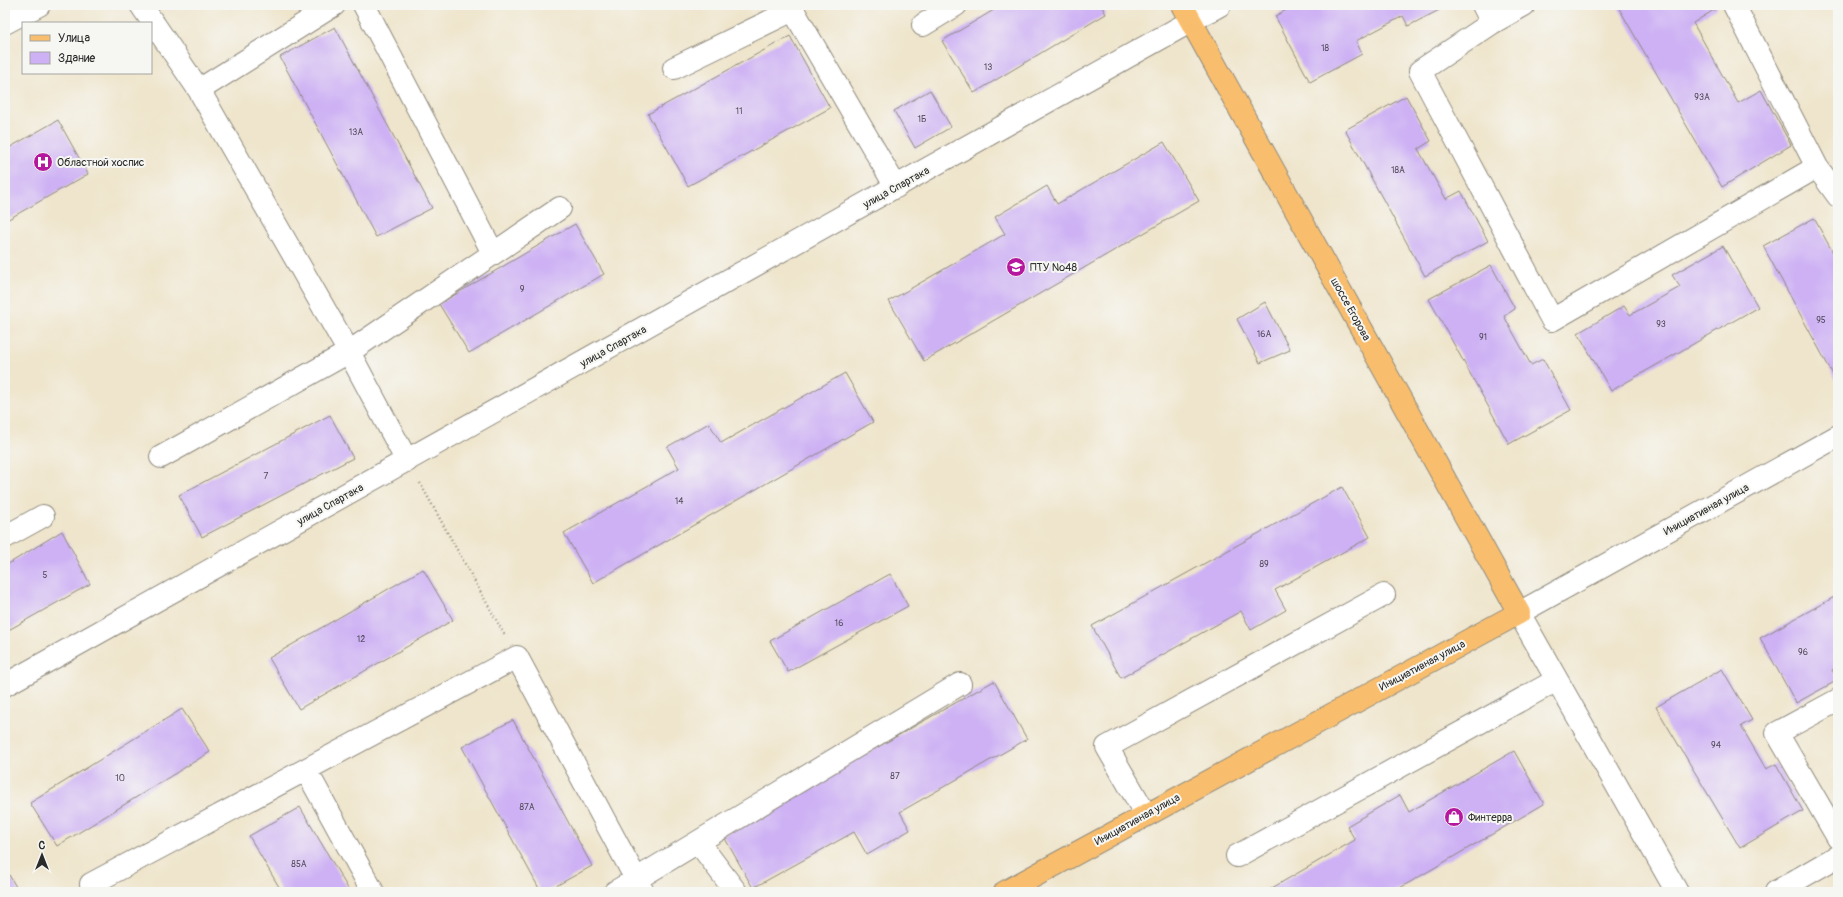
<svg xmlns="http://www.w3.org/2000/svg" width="1843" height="897" font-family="Pangolin,sans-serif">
<rect width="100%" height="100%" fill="#f6f6f2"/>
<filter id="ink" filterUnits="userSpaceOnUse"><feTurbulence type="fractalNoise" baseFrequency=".025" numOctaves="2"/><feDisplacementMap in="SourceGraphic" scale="8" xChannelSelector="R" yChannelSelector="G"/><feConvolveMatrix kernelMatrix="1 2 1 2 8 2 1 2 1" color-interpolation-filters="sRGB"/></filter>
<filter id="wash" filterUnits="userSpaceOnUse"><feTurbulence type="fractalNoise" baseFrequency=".012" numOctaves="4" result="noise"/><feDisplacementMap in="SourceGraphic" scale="16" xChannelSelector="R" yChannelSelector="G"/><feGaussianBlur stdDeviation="0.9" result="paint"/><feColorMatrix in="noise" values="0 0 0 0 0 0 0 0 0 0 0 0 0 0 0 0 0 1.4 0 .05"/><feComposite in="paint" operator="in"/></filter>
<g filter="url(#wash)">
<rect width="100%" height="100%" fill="#efe5cc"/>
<g id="blocks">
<path fill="#cdb1f4" d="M 1002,5 L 1101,5 L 1106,14 L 974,93 L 942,41 Z
M 1296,5 L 1449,5 L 1408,26 L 1403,16 L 1356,41 L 1362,54 L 1310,82 L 1275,16 Z
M 1617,5 L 1716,5 L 1717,8 L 1693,23 L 1738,103 L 1761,90 L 1791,145 L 1722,187 Z
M 335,27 L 432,208 L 376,237 L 280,57 Z
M 790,36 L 830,108 L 688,186 L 648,114 Z
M 930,90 L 951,127 L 915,148 L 894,111 Z
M 1406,96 L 1431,141 L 1418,149 L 1446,199 L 1461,191 L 1488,241 L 1425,276 L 1345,130 Z
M 58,120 L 88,174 L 5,221 L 5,150 Z
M 1164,142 L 1199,201 L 924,361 L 889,301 L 1005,234 L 995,217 L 1047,186 L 1057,204 Z
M 1814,218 L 1838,262 L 1838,379 L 1836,380 L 1763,246 Z
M 575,224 L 604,274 L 469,353 L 439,304 Z
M 1723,246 L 1758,307 L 1611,391 L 1578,333 L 1624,306 L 1630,315 L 1680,287 L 1672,275 Z
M 1491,265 L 1515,309 L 1504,316 L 1531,365 L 1543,359 L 1571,410 L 1509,444 L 1429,299 Z
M 1265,302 L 1290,350 L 1260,363 L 1237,319 Z
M 845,373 L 873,422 L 593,583 L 564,533 L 679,468 L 667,447 L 709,423 L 721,443 Z
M 330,415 L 353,458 L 202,537 L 179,495 Z
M 1342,487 L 1370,537 L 1275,590 L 1286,610 L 1251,630 L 1241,611 L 1121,678 L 1092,626 Z
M 62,531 L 90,584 L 5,632 L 5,566 Z
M 423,569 L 453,620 L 299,709 L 269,658 Z
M 890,574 L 908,606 L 788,672 L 770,641 Z
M 1838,595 L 1838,666 L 1832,670 L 1838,680 L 1796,703 L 1760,638 Z
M 1722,669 L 1752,720 L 1741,726 L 1766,769 L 1776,764 L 1803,811 L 1740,848 L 1656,707 Z
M 994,681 L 1027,739 L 900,812 L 910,830 L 867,855 L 854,832 L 753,888 L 723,835 Z
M 182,709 L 210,752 L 57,846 L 30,803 Z
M 513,720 L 592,866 L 545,892 L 541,892 L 462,747 Z
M 1514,751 L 1544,804 L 1393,892 L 1265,892 L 1355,840 L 1347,826 L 1400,795 L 1409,812 Z
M 300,807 L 350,892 L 282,892 L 249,836 Z
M 5,868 L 19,892 L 5,892 Z"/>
</g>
</g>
<g filter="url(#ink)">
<use href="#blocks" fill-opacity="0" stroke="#8d887c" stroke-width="1"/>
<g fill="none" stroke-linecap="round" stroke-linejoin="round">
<defs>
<path id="minor" d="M 141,5 L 199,90 L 349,352 L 407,461
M 364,5 L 493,253
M 1483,5 L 1492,23
M 1524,5 L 1492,23 L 1420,71 L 1552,320 L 1817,167 L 1838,196
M 1734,5 L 1817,167
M 5,23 L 39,5
M 923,25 L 956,5
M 674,68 L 793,10 L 896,187
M 199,90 L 334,5
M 161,457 L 349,352 L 560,208
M 5,537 L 43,516
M 5,685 L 1220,5
M 1838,700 L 1777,733 L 1838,838
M 306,770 L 373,892
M 1146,815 L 1107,747 L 1384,595
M 699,843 L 736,892
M 1237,856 L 1557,680
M 96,892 L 91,884 L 517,657 L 643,892
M 615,892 L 960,684
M 1677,892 L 1519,613 L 1838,436
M 1776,892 L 1838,856"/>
<path id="major" d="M 1005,892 L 1519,613 L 1182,5"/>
</defs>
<use href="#minor" stroke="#8d887c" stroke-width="24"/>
<use href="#major" stroke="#8d887c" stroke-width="24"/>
<path stroke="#8d887c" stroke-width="2.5" stroke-dasharray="1 3" stroke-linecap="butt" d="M 420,483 L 504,634"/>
<use href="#minor" stroke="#fff" stroke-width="22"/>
<use href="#major" stroke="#f9be6d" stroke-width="22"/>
</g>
</g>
<defs>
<symbol id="hospital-disc" viewBox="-11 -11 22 22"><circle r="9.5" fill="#b5179e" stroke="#f6f6f2"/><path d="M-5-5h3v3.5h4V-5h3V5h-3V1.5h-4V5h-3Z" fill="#fff"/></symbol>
<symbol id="university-disc" viewBox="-11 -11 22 22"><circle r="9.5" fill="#b5179e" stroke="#f6f6f2"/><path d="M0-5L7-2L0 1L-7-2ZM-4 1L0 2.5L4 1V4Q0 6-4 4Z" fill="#fff"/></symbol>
<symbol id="shop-disc" viewBox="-11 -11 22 22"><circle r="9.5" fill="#b5179e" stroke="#f6f6f2"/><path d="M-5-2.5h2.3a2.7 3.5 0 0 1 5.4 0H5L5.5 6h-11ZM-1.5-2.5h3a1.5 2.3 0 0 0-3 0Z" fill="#fff"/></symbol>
</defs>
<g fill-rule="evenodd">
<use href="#hospital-disc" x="32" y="151" width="22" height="22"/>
<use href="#university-disc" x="1005" y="256" width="22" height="22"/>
<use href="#shop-disc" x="1443" y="806" width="22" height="22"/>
</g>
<g text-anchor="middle" stroke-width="4" stroke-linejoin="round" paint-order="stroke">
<g font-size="9" fill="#544c5d">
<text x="1325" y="51">18</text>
<text x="988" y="70">13</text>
<text x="1702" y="100">93А</text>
<text x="739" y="114">11</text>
<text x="922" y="122">1Б</text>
<text x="356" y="135">13А</text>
<text x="1398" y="173">18А</text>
<text x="522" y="292">9</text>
<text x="1821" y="323">95</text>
<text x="1661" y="327">93</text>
<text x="1264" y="337">16А</text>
<text x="1483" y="340">91</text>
<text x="266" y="479">7</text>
<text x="679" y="504">14</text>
<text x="1264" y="567">89</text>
<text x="45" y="578">5</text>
<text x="839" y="626">16</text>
<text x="361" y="642">12</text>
<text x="1803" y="655">96</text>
<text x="1716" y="748">94</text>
<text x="895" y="779">87</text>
<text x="120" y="781">10</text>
<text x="527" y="810">87А</text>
<text x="299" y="867">85А</text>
</g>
<g font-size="11" fill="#2b2b2b" stroke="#f6f6f2" text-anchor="start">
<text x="57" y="166">Областной хоспис</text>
<text x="1030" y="271">ПТУ №48</text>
<text x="1468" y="821">Финтерра</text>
</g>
<g font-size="11" fill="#2b2b2b" stroke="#f6f6f2">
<text transform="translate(896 187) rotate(-29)" y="4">улица Спартака</text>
<text transform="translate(1351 309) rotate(61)" y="4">шоссе Егорова</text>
<text transform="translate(613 346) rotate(-29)" y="4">улица Спартака</text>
<text transform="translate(330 504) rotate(-29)" y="4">улица Спартака</text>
<text transform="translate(1706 509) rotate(-29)" y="4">Инициативная улица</text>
<text transform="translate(1422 665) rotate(-28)" y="4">Инициативная улица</text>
<text transform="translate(1137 819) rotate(-29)" y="4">Инициативная улица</text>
</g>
</g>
<rect width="1843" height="897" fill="none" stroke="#f6f6f2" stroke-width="20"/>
<rect x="22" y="22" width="130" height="52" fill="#f6f6f2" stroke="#a5a5a2"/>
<rect x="30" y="35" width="20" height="6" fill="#f9be6d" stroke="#a5a5a2"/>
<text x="58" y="42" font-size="12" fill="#2b2b2b">Улица</text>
<rect x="30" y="52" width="20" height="12" fill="#cdb1f4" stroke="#a5a5a2"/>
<text x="58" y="62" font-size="12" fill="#2b2b2b">Здание</text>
<g transform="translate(42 855)" stroke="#f6f6f2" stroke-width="3" paint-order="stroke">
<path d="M0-3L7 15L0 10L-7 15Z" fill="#2b2b2b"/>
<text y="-6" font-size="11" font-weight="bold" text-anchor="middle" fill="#2b2b2b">С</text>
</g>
</svg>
